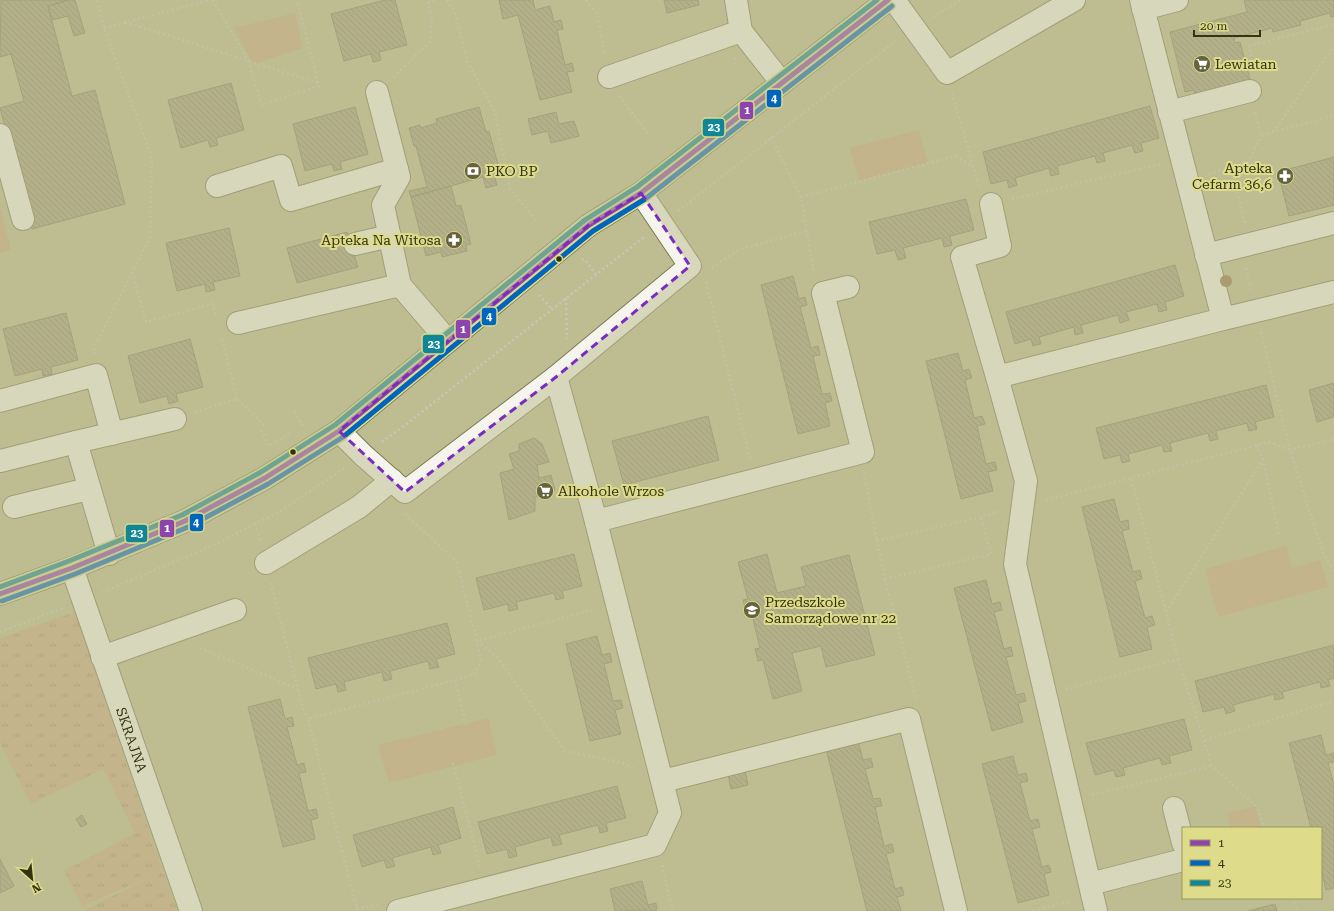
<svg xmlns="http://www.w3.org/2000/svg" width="1334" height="911" font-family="'Roboto Serif',serif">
<defs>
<pattern id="grass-tufts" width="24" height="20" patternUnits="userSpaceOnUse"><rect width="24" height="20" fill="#c9a884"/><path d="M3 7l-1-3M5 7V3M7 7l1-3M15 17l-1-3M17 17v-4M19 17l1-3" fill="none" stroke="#a48a6b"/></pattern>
<pattern id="building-back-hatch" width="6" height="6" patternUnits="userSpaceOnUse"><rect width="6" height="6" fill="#a6a07e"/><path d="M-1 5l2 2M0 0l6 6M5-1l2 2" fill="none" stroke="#888366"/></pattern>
</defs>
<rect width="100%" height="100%" fill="#bebd91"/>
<path fill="url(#grass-tufts)" d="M 75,612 L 163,871 L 178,911 L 83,911 L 152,876 L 82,906 L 64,871 L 135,833 L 103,769 L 31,804 L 0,743 L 0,638 Z"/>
<path fill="#c9a884" d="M 295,13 L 303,48 L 253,64 L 234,28 Z
M 919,130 L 928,163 L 859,181 L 850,148 Z
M 0,206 L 11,250 L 0,253 Z
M 1286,546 L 1292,568 L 1320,560 L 1328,587 L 1218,617 L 1205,569 Z
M 488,718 L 497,755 L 389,783 L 378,745 Z
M 1256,806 L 1261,828 L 1231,828 L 1227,813 Z"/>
<path fill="url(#building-back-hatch)" stroke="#858062" d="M 1,0 L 68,0 L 48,6 L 72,96 L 95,90 L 125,204 L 32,229 L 0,108 L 24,101 L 11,54 L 0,57 Z
M 68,0 L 75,0 L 85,33 L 74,36 L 68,16 L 52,20 L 48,6 Z
M 385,0 L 395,0 L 407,45 L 379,52 L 381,60 L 373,62 L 371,54 L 344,61 L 331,14 Z
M 499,0 L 533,0 L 535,10 L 550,6 L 554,22 L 561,20 L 563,29 L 557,30 L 565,65 L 572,63 L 574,71 L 567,72 L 572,92 L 540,100 L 518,15 L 503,19 Z
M 664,0 L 698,0 L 699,5 L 667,13 Z
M 1244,0 L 1334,0 L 1334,16 L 1331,17 L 1330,13 L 1300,21 L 1301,25 L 1273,32 L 1272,28 L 1234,38 L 1235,43 L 1240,42 L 1250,79 L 1195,94 L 1194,90 L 1185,92 L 1170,32 L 1247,12 Z
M 231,83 L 244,130 L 216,138 L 218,145 L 210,147 L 208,140 L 181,148 L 168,100 Z
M 1150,106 L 1159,138 L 1141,143 L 1143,151 L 1135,153 L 1132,145 L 1103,153 L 1105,161 L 1097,163 L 1095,156 L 1057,166 L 1059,174 L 1051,176 L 1049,168 L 1015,178 L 1017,185 L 1009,188 L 1007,180 L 991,184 L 983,152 Z
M 355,107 L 368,154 L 340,162 L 342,169 L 334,171 L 332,164 L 305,171 L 293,124 Z
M 479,107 L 486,132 L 489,131 L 500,172 L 494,174 L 497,185 L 486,188 L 483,177 L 411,197 L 409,191 L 427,187 L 416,146 L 414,146 L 409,128 L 420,125 L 420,128 L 437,123 L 436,119 Z
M 556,112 L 559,124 L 574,121 L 579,136 L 551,143 L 548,131 L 532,135 L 528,119 Z
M 1334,157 L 1334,205 L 1289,216 L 1278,172 Z
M 451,186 L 456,206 L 461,205 L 471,244 L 466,245 L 467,251 L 442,257 L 441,252 L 426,256 L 411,197 Z
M 966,199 L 974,230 L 950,236 L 952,245 L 944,247 L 942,238 L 903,248 L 906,258 L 898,260 L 895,250 L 877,254 L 869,222 Z
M 229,228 L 240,276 L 213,282 L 215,290 L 206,292 L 205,284 L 177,291 L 166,243 Z
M 347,232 L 358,267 L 297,283 L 287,248 Z
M 1175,265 L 1184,296 L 1165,302 L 1167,310 L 1159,312 L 1157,304 L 1126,312 L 1129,320 L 1120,323 L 1118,315 L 1081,325 L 1083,333 L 1075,335 L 1074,327 L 1039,337 L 1041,344 L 1033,346 L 1031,339 L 1015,344 L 1006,312 Z
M 793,276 L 799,299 L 805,297 L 807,305 L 800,307 L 811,348 L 818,346 L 820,355 L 813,356 L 822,394 L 830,393 L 832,401 L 825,403 L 830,426 L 798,434 L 761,285 Z
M 66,313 L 78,360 L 51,367 L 52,374 L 43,376 L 42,369 L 15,376 L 3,329 Z
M 190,339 L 203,387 L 176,394 L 178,401 L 169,404 L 167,396 L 140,403 L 128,356 Z
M 958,353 L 963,371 L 969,369 L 972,378 L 965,380 L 974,418 L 982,416 L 985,424 L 977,426 L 986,464 L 995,462 L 997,470 L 988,472 L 993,491 L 961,499 L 926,361 Z
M 1334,383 L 1334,417 L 1317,422 L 1309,390 Z
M 1266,385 L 1274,417 L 1255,422 L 1257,429 L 1249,431 L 1247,423 L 1216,431 L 1218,439 L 1210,441 L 1208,433 L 1170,443 L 1172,451 L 1164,452 L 1162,445 L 1128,454 L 1130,461 L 1122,463 L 1120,455 L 1104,459 L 1096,428 Z
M 708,416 L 719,460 L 624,485 L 612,441 Z
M 534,438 L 542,444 L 549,462 L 537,465 L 539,478 L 551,475 L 555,490 L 535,497 L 535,511 L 509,520 L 500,473 L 514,469 L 509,454 L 519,451 L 519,444 Z
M 1114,499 L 1120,522 L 1128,520 L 1129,529 L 1122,531 L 1133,572 L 1140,570 L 1142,579 L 1135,581 L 1145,618 L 1152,616 L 1155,625 L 1147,627 L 1152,649 L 1120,657 L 1082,507 Z
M 574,554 L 582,586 L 562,591 L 564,598 L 556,600 L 554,593 L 516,602 L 518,609 L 509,611 L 508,604 L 484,610 L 476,578 Z
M 767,554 L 777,593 L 806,586 L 801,567 L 849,555 L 875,655 L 826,667 L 821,646 L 792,653 L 802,691 L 773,699 L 763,660 L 758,661 L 755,649 L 760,648 L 751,611 L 746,612 L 743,600 L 748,599 L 738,562 Z
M 986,580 L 992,604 L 1000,602 L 1002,610 L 994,612 L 1004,649 L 1011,647 L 1013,656 L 1006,657 L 1016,695 L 1024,693 L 1026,701 L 1018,703 L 1023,722 L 992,731 L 954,588 Z
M 447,623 L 455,654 L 436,659 L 439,667 L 430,669 L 428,661 L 390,671 L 392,679 L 384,681 L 382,672 L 344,682 L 346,690 L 338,692 L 336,684 L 316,689 L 308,658 Z
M 597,636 L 602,655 L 610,653 L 612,662 L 604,664 L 613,701 L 621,700 L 623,708 L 615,710 L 621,734 L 590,741 L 566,644 Z
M 1334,645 L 1334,678 L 1328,680 L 1330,686 L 1321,688 L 1320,682 L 1282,692 L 1284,698 L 1275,700 L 1274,694 L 1233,705 L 1235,711 L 1226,714 L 1224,707 L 1203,712 L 1195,681 Z
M 280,699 L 285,719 L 292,717 L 294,726 L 287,727 L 297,765 L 304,763 L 306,772 L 299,773 L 308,811 L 316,809 L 318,818 L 311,820 L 315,839 L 283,847 L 248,707 Z
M 1184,719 L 1192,750 L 1169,756 L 1171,763 L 1162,765 L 1160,758 L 1123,768 L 1125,775 L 1116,777 L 1114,770 L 1095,775 L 1086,743 Z
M 1321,735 L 1326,755 L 1334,753 L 1334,762 L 1328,763 L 1334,785 L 1334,888 L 1326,890 L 1321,868 L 1321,828 L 1311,828 L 1289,743 Z
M 858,741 L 863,760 L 871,758 L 873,767 L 865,769 L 873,799 L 880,798 L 882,806 L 875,807 L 884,846 L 892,844 L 894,852 L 886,854 L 895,889 L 902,887 L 904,895 L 897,897 L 901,911 L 867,911 L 826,749 Z
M 1013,756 L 1018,775 L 1026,773 L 1028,781 L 1020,783 L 1030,821 L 1038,819 L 1040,827 L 1032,829 L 1042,867 L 1049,865 L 1051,872 L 1044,874 L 1049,895 L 1018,903 L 982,764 Z
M 744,766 L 748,785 L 731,789 L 727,770 Z
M 617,786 L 626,818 L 606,823 L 608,831 L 600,833 L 598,825 L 559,835 L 562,844 L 553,846 L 551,837 L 515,847 L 517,856 L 509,858 L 507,849 L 487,854 L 478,822 Z
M 453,807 L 461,838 L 438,845 L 441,853 L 433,855 L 431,847 L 392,858 L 395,866 L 387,868 L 384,860 L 362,867 L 353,835 Z
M 82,815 L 87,824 L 81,827 L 76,819 Z
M 0,859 L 14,886 L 0,893 Z
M 642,881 L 648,905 L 656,903 L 657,910 L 615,911 L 610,889 Z
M 1275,904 L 1277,911 L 1248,911 Z"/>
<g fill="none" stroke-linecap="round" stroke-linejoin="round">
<defs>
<g id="minor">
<path d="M 736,0 L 741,31 L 782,83"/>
<path d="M 894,0 L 947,73 L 1074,0"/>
<path d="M 1143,9 L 1177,0"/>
<path d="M 609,77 L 741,31"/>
<path d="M 377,92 L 399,177 L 383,205 L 400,285 L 448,341"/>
<path d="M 1169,112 L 1250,91"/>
<path d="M 0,135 L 23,219"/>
<path d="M 217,186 L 281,166 L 291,200 L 397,169"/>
<path d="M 991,204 L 1000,246 L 962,257 L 997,377"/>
<path d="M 355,244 L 390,236"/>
<path d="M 1206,255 L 1334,223"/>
<path d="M 1223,319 L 1334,292"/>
<path d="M 238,323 L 400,285"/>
<path d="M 0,401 L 96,375 L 112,434"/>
<path d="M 339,431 L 363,455 L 405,492 L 556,377"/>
<path d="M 0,461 L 76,442"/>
<path d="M 14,507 L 88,489"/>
<path d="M 596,521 L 863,452 L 823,293 L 848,287"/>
<path d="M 109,554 L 76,442 L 175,419"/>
<path d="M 266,563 L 359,507 L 392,480"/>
<path id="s1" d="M 72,568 L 191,911"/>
<path d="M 0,594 L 72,568 L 185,521 L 265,478 L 339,431 L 589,225 L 641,193 L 888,0"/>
<path d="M 102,657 L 235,610"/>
<path d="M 663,781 L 909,719 L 956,911"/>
<path d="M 1174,808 L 1183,843"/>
<path d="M 1090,884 L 1183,860"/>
<path d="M 398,911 L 655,845 L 670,813 L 593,510 L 556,377 L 690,266 L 641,193"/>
<path d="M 1096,911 L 1015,564 L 1026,481 L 997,377 L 1223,319 L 1141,0"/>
</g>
</defs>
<use href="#minor" stroke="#7c7a54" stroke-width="24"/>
<path stroke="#c6c6b8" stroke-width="2.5" stroke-dasharray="2 3" stroke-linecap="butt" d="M 213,0 L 249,62 L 262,105 L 319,86 L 297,0
M 447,0 L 454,10 L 468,63 L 495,112 L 510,189 L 538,222
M 586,0 L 597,13 L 605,55
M 428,2 L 437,0
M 933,17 L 961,0
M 125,22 L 318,83
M 104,28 L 209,0
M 734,58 L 736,68
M 1255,71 L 1249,46 L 1334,24
M 393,77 L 430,42 L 432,19 L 427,0
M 952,93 L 979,186
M 619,96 L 649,135
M 1255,112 L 1261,135 L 1334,116
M 1273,132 L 1334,46
M 771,137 L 801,197 L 814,275
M 1209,174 L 1231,167
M 801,197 L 956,156 L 973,167
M 1012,199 L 1161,164
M 678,211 L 897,40
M 1245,223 L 1231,167 L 1248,163 L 1261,135
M 582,260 L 584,259 L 596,274
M 712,268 L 738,250 L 806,231
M 1246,268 L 1251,291
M 132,272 L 146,322 L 213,304 L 216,317
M 706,282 L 750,459
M 539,295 L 552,309
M 566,298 L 567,339
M 1261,332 L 1290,450 L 1334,439
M 222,339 L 237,399
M 95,354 L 93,350 L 150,237 L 152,158 L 104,28 L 97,0
M 294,411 L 303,426 L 301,427
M 195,412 L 237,399 L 267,427
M 261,430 L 269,446 L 292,432
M 382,442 L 409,422 L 644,237
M 1256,445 L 1263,460 L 1279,535
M 864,473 L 877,541
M 1046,500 L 1269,442 L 1290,450 L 1324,555 L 1334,571
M 405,514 L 456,561 L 477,641 L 596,609
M 981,517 L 877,541 L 885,579 L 991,554 L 981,517 L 999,511
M 255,524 L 261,542
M 885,579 L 916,699
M 271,583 L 303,709 L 308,719
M 103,592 L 218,543 L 282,510 L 345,468
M 1166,612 L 1263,460
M 0,632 L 63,608
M 477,641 L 497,657 L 565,751 L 619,762 L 636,769
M 200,648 L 298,689
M 1178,659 L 1212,766 L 1256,806 L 1265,828
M 455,680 L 466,725
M 1066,689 L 1178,659 L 1131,477
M 1205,740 L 1334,701
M 453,763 L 480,867
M 1092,795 L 1212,766
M 662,865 L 673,911
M 1293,898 L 1298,911
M 378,904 L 357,909 L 308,719 L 474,675 L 481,662 L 477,641
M 1033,911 L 1072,901"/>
<use href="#minor" stroke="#f5f5ee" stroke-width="22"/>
<defs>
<path id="bus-1" d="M 0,594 L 72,568 L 185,521 L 265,478 L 339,431 L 589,225 L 641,193 L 888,0"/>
<path id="bus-2" d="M 2,601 L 75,574 L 188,527 L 268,484 L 343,437 L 593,231 L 645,199 L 892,6"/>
<path id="bus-3" d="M 0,587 L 69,561 L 182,515 L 261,472 L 335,425 L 585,220 L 637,187 L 877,0"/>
</defs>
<use href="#bus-1" stroke="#dedc8b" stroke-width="8"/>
<use href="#bus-2" stroke="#dedc8b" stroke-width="8"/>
<use href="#bus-3" stroke="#dedc8b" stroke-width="8"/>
<use href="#bus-1" stroke="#8e44ad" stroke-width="5"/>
<use href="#bus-2" stroke="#0065bd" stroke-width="5"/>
<use href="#bus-3" stroke="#108696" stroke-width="5"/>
</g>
<circle fill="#947148" cx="1226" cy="281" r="6"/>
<path d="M0 0H1334V911H0ZM 641,193 L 690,266 L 556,377 L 405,492 L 339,431 L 589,225 Z" fill="#bebd91" fill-opacity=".55" fill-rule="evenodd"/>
<path fill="none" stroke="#7b2cbf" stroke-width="3" stroke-dasharray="8 5" stroke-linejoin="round" d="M 641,193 L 690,266 L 556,377 L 405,492 L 339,431 L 589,225 Z"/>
<defs>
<symbol id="supermarket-disc" viewBox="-11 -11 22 22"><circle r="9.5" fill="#65643e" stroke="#dedc8b"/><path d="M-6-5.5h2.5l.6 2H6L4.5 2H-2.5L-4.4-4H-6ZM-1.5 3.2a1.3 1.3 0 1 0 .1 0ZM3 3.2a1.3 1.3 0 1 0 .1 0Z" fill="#fff"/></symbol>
<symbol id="bank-disc" viewBox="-11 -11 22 22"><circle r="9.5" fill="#65643e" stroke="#dedc8b"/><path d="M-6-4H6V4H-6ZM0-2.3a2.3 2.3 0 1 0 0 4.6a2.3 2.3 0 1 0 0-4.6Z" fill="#fff"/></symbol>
<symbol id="pharmacy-disc" viewBox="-11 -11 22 22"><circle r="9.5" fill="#65643e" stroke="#dedc8b"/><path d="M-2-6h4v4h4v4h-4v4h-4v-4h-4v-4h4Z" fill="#fff"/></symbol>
<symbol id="school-disc" viewBox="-11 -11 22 22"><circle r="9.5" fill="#65643e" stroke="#dedc8b"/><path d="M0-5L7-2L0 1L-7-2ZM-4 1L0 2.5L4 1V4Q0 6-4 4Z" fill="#fff"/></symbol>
</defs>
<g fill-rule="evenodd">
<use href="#supermarket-disc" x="1192" y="54" width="20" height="20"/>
<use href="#bank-disc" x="463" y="161" width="20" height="20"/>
<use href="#pharmacy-disc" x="1275" y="166" width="20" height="20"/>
<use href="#pharmacy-disc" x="444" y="230" width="20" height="20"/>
<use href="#supermarket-disc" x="535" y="481" width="20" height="20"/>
<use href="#school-disc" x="742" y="600" width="20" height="20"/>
</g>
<g fill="#353412" stroke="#dedc8b" stroke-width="1.5">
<circle cx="559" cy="259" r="3.5"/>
<circle cx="293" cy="452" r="3.5"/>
</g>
<g text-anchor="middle" stroke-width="4" stroke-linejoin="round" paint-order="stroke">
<g font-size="14" fill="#353412" stroke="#dedc8b" text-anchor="start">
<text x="1215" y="69">Lewiatan</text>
<text x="1272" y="173" text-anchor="end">Apteka<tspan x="1272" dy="16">Cefarm 36,6</tspan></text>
<text x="486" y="176">PKO BP</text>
<text x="441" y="245" text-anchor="end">Apteka Na Witosa</text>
<text x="558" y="496">Alkohole Wrzos</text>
<text x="765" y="607">Przedszkole<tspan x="765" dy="16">Samorządowe nr 22</tspan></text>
</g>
<g font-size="14" fill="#353412" stroke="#dedc8b">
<text dy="5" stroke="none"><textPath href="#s1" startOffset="182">SKRAJNA</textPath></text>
</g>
</g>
<g stroke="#dedc8b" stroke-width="1.5">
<rect x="766" y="89" width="16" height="19" rx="4" fill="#0065bd"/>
<rect x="739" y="101" width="15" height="19" rx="4" fill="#8e44ad"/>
<rect x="702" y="118" width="23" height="19" rx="4" fill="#108696"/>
<rect x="481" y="307" width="16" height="19" rx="4" fill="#0065bd"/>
<rect x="455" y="319" width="16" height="20" rx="4" fill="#8e44ad"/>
<rect x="422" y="334" width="23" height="20" rx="4" fill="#108696"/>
<rect x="189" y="513" width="15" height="19" rx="4" fill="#0065bd"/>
<rect x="159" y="519" width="16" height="19" rx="4" fill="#8e44ad"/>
<rect x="125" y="524" width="23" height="19" rx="4" fill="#108696"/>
</g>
<g font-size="11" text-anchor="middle" font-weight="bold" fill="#fff">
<text x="774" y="102">4</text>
<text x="747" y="114">1</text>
<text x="714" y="131">23</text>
<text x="489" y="320">4</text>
<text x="463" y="333">1</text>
<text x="434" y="348">23</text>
<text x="196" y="526">4</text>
<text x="167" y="532">1</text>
<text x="137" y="537">23</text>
</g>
<rect x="1182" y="827" width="140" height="72" fill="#dedc8b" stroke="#9a995b"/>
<rect x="1190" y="840" width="20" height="6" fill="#8e44ad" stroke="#9a995b"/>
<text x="1218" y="847" font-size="12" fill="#353412">1</text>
<rect x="1190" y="860" width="20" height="6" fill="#0065bd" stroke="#9a995b"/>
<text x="1218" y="867" font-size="12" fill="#353412">4</text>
<rect x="1190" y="880" width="20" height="6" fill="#108696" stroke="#9a995b"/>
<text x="1218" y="887" font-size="12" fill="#353412">23</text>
<g transform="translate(32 879) rotate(153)" stroke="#dedc8b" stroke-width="3" paint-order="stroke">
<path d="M0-3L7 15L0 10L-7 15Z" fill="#353412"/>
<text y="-6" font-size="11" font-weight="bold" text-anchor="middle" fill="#353412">N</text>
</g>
<path d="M1194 30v6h66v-6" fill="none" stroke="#353412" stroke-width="2"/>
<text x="1200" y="30" font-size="12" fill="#353412" stroke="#dedc8b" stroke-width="3" paint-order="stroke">20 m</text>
</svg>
